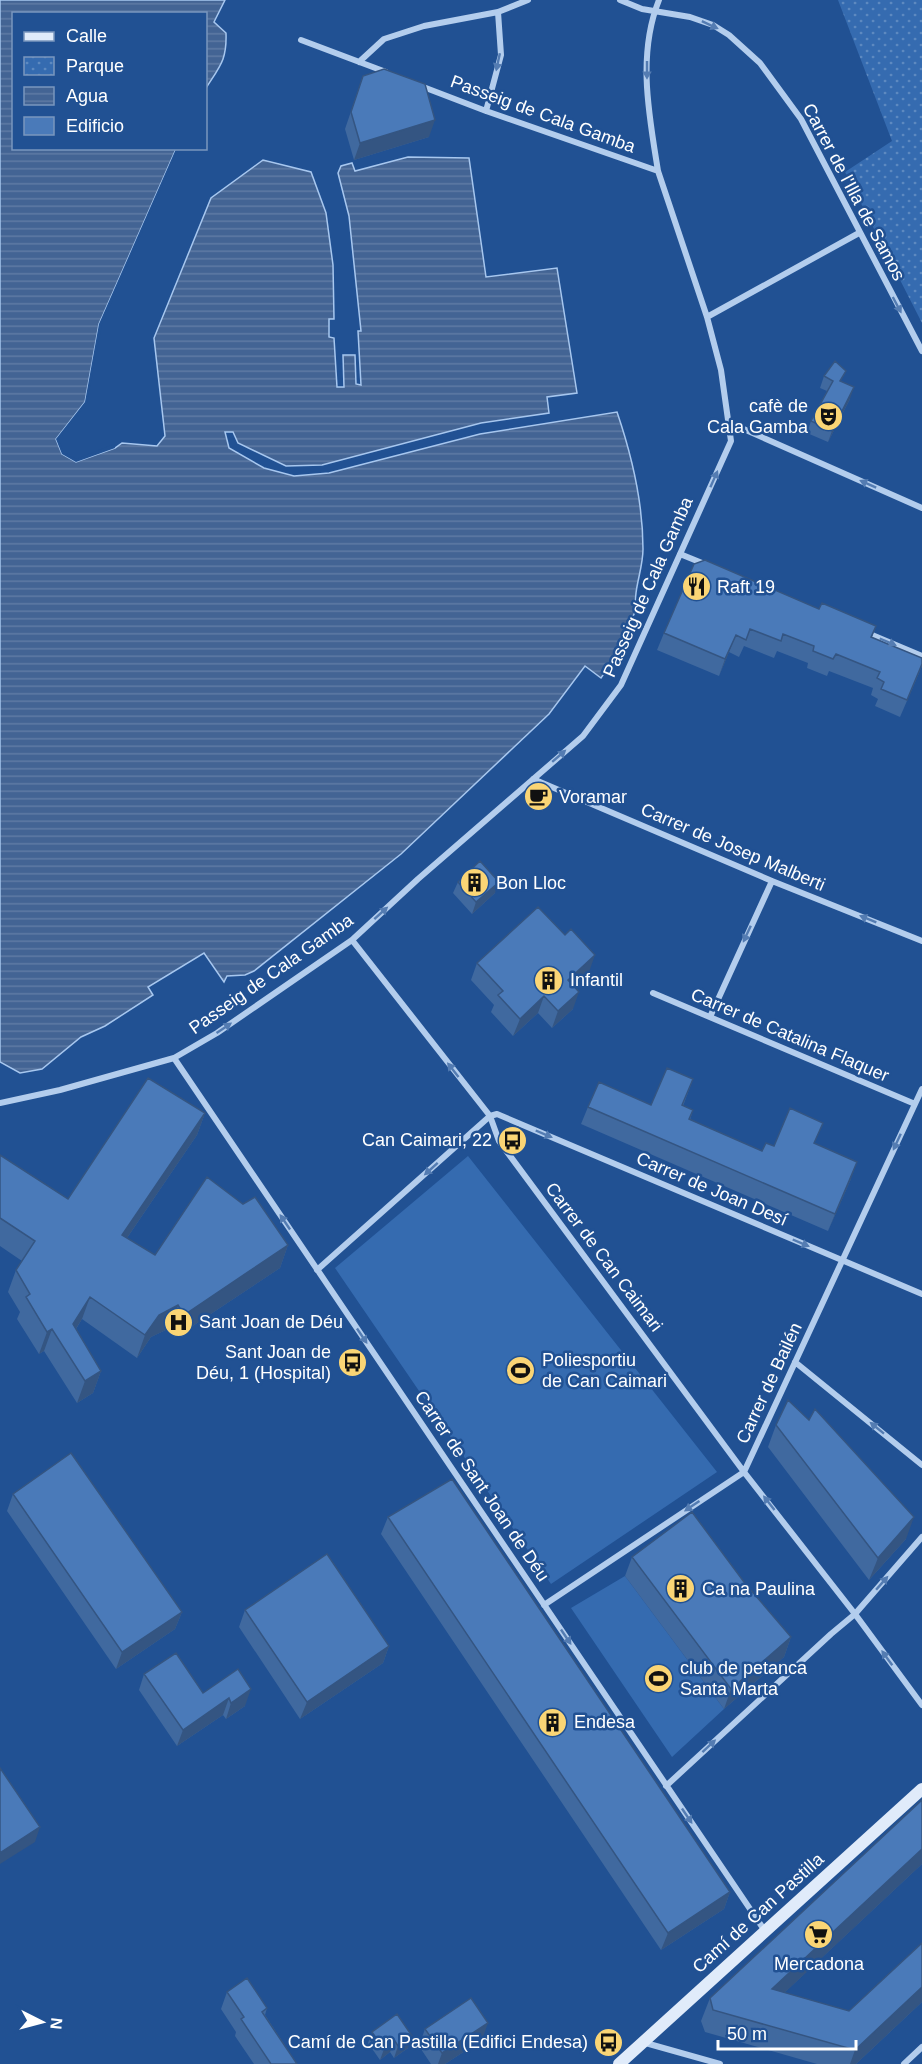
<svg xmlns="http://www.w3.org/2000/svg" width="922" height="2064" font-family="Helvetica,sans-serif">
<defs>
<pattern id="park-dots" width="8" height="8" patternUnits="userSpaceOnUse" patternTransform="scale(1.5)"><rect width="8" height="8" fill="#356bb0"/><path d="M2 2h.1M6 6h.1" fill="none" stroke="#5d89c0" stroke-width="1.8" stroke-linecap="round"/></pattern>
<pattern id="water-rules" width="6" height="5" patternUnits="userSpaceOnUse" patternTransform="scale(1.5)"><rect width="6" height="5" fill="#436494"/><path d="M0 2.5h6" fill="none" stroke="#5f7ba4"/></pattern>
</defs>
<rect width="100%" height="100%" fill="#215193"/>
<path fill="url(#park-dots)" d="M 838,0 L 922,0 L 922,323 L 845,172 L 892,141 Z"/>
<path fill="#356bb0" d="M 468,1156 L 717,1472 L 551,1584 L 335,1268 Z
M 625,1576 L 724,1709 L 672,1757 L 571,1608 Z"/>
<path fill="url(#water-rules)" stroke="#a7c7ef" stroke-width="1.5" d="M 0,0 L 225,0 L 214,22 L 226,33 C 227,60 220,66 206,88 L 206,14 L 14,14 L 14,148 L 176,149 L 99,324 L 85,402 L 56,439 L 62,454 L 76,462 L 115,448 L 122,443 L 157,446 L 165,436 L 154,338 L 211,198 L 263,160 L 311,172 L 326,213 L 333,265 L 334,319 L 329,319 L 329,337 L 334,338 L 337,387 L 344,387 L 343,355 L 355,355 L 356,384 L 361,385 L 358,331 L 361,331 L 349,216 L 338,173 L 341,166 L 352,163 L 355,171 L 408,157 L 469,158 L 486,277 L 557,268 L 577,393 L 547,397 L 549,413 L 481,423 L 322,465 L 286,466 L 238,443 L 233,432 L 225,432 L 229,448 L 264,468 L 294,476 L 329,473 L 480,434 L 617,412 C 632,456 643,503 643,549 C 643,570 633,589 636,610 L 610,665 L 601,678 L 585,666 L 549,714 L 401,854 L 254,971 L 245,975 L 227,976 L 224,982 L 204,953 L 148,987 L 153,995 L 105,1026 L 81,1037 L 42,1069 L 20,1073 L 0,1062 Z"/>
<path fill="#215193" d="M 179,148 L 102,325 L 87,403 L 59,440 L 64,452 L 76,459 L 114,444 L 115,448 L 76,462 L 62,454 L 56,439 L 85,402 L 99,324 L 176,149 Z"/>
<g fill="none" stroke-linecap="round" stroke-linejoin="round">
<path stroke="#b3cded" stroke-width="6" d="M 620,0 L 642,9 L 690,17 L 713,25 L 729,35 L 760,63 L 801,119 L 922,351
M 301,40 L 386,72
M 359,62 L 384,39 L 424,26 L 498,12 L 528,0
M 486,111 L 501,55 L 498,12
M 658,171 C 649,115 637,55 659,0
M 707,317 L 859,233
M 730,423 L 922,508
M 680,554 L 707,565
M 865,632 L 922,656
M 533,779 L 772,881 L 922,941
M 352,940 L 490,1116 L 499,1141 L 744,1472 L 855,1614 L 922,1705
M 653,993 L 915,1104
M 710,1017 L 772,881
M 174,1058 L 765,1931
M 0,1103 L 60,1090 L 174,1058 L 217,1033 L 352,940 L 418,879 L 583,736 L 621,685 L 731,441 L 721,370 L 707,317 L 658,171 L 486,111 L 418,85
M 490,1116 L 497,1114 L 922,1294
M 317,1270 L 490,1116
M 795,1362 L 922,1465
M 544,1605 L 744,1472 L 922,1089
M 666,1786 L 831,1634 L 855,1614 L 922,1537
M 642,2042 L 720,2064
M 904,2064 L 922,2047"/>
<path stroke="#e0ebfa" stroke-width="12" d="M 619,2064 L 922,1789"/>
</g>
<path fill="#40699f" d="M 363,76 L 429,137 L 354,160 L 345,129 Z
M 824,376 L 842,382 L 850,399 L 828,442 L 807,433 L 811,421 L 827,391 L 820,388 Z
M 819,609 L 876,626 L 872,638 L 922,666 L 900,717 L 875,706 L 878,699 L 871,695 L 873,688 L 829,671 L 827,676 L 807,668 L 808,663 L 777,651 L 774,658 L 744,646 L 739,657 L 729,652 L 719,676 L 657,650 L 664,633 Z
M 458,882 L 495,893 L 472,914 L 453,893 Z
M 477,963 L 589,972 L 573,986 L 573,1009 L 552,1028 L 538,1013 L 513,1036 L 491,1012 L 494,1005 L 471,980 Z
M 693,1079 L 683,1106 L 693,1110 L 690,1120 L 762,1151 L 774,1146 L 815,1143 L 851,1179 L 828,1231 L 581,1124 L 588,1107 L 651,1105 Z
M 205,1113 L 197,1135 L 127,1238 L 155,1255 L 288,1245 L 280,1268 L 176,1337 L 170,1328 L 151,1337 L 137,1358 L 82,1319 L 76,1329 L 101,1371 L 93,1393 L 77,1403 L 44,1351 L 39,1354 L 17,1319 L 20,1312 L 8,1292 L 16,1270 L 22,1261 L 0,1246 L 0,1155 L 68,1199 Z
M 776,1425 L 906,1539 L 869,1580 L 768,1447 Z
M 13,1494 L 182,1612 L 175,1629 L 116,1669 L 7,1511 Z
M 388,1517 L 730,1892 L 724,1909 L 661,1950 L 381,1534 Z
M 632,1557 L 744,1582 L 791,1637 L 784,1657 L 724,1709 L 625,1576 Z
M 245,1610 L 389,1646 L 383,1663 L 300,1719 L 239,1627 Z
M 238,1669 L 245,1706 L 226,1719 L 223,1715 L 177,1746 L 139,1690 L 144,1674 L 203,1693 Z
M 922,1800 L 922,1864 L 784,1993 L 849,2011 L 922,1943 L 922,2002 L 856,2064 L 817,2064 L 705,2032 L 701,2021 L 710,1998 Z
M 227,1992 L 267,2008 L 265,2015 L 297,2064 L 254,2064 L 235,2036 L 236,2032 L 221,2009 Z
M 397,2014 L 408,2048 L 394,2058 L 390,2052 L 380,2060 L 368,2043 L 372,2032 Z
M 425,2029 L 482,2040 L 445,2064 L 431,2064 L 419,2046 Z"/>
<path fill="#345582" d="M 435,120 L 429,137 L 354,160 L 360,143 Z
M 854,387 L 850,399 L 828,442 L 832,431 Z
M 736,635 L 729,652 L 719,676 L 725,659 Z
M 499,882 L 495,893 L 472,914 L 476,902 Z
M 595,955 L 589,972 L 562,997 L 568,980 Z
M 579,992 L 573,1009 L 552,1028 L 558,1011 Z
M 544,996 L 538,1013 L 513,1036 L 520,1019 Z
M 205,1113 L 197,1135 L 114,1257 L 122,1235 Z
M 857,1162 L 851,1179 L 828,1231 L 835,1214 Z
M 288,1245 L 280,1268 L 176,1337 L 184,1315 Z
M 90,1297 L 82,1319 L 65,1346 L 73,1324 Z
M 178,1305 L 170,1328 L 151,1337 L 137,1358 L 145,1335 L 159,1315 Z
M 52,1329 L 44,1351 L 39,1354 L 47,1332 Z
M 101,1371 L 93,1393 L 77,1403 L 85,1381 Z
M 914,1517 L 906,1539 L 869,1580 L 878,1558 Z
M 182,1612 L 175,1629 L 116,1669 L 122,1652 Z
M 791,1637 L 784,1657 L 724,1709 L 731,1689 Z
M 389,1646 L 383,1663 L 300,1719 L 307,1702 Z
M 251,1689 L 245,1706 L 226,1719 L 231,1703 Z
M 229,1698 L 223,1715 L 177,1746 L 183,1730 Z
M 40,1827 L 35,1842 L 0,1864 L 0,1853 Z
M 922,1849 L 922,1864 L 764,2012 L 772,1989 Z
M 730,1892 L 724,1909 L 661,1950 L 668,1933 Z
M 922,1987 L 922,2002 L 856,2064 L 850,2064 L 855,2050 Z
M 488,2023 L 482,2040 L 445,2064 L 438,2064 L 442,2053 Z
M 412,2036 L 408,2048 L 394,2058 L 398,2046 Z
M 395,2041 L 390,2052 L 380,2060 L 384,2049 Z"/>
<path fill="#4a7ab9" stroke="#345582" stroke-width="1.5" d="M 384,69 L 425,84 L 435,120 L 360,143 L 351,112 L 363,76 Z
M 835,361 L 846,371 L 840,381 L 854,387 L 832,431 L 811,421 L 833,381 L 824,376 Z
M 705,560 L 819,609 L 822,603 L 876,626 L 871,637 L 922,658 L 922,664 L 907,700 L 881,689 L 884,682 L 877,678 L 880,672 L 836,654 L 833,659 L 813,651 L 814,646 L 783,634 L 781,641 L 750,629 L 746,640 L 736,635 L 725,659 L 664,633 L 694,564 Z
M 480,861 L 499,882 L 476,902 L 458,882 Z
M 538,907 L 565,935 L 571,929 L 595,955 L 568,980 L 579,992 L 558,1011 L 544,996 L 520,1019 L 498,995 L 503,991 L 477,963 Z
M 667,1068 L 693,1079 L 682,1105 L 693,1110 L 689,1119 L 762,1151 L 766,1143 L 774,1146 L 790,1108 L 823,1123 L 814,1143 L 857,1162 L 835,1214 L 588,1107 L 599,1082 L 651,1105 Z
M 148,1078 L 205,1113 L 122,1235 L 155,1255 L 207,1177 L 243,1204 L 255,1197 L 288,1245 L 184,1315 L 178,1305 L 159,1315 L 145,1335 L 90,1297 L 73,1324 L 101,1371 L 85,1381 L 52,1329 L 47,1332 L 26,1297 L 30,1294 L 16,1270 L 35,1241 L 0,1218 L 0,1155 L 68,1199 Z
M 788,1400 L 809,1420 L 815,1409 L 914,1517 L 878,1558 L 776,1425 Z
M 71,1453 L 182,1612 L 122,1652 L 13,1494 Z
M 452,1479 L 730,1892 L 668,1933 L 388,1517 Z
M 692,1512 L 744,1582 L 791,1637 L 731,1689 L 632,1557 Z
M 327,1554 L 389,1646 L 307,1702 L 245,1610 Z
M 176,1653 L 203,1693 L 238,1669 L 251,1689 L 231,1703 L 229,1698 L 183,1730 L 144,1674 Z
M 0,1768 L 40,1827 L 0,1853 Z
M 922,1800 L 922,1849 L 772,1989 L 849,2011 L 922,1943 L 922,1987 L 855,2050 L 713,2010 L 710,1998 Z
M 247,1978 L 267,2008 L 262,2012 L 297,2064 L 271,2064 L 241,2019 L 244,2017 L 227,1992 Z
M 471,1998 L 488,2023 L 442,2053 L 425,2029 Z
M 397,2014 L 412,2036 L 398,2046 L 395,2041 L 384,2049 L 372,2032 Z"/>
<defs><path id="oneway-solid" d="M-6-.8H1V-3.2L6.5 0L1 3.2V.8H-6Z" transform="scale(1.5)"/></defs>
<g fill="#547cb2">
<use href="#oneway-solid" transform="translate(710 25) rotate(25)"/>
<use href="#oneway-solid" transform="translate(498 62) rotate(102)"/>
<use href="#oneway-solid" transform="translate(647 70) rotate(90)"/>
<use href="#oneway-solid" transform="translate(897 305) rotate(62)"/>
<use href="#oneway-solid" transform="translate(714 479) rotate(-66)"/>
<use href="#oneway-solid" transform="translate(868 484) rotate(-156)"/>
<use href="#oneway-solid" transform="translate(888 642) rotate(23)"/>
<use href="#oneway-solid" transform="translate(559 756) rotate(-41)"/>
<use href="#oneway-solid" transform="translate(381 913) rotate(-42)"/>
<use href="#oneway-solid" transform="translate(868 919) rotate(-158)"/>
<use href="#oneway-solid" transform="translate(747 934) rotate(115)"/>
<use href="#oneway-solid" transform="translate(224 1028) rotate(-34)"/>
<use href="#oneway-solid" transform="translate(453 1070) rotate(-128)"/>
<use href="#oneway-solid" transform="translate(544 1134) rotate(23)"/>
<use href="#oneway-solid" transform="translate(897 1142) rotate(115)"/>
<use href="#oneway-solid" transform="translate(431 1169) rotate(138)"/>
<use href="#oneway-solid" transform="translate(285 1222) rotate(-124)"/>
<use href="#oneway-solid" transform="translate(801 1243) rotate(23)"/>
<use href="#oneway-solid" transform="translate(362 1336) rotate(56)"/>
<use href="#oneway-solid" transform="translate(877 1428) rotate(-141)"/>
<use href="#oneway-solid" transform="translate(769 1503) rotate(-128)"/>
<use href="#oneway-solid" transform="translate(692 1506) rotate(146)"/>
<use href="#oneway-solid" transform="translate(882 1583) rotate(-49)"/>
<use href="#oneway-solid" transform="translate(566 1637) rotate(56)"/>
<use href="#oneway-solid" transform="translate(887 1658) rotate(-126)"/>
<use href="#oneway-solid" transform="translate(709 1746) rotate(-43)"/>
<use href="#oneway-solid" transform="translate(687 1816) rotate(56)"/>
</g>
<defs>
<symbol id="theatre-disc" viewBox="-11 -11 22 22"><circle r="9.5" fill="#fad575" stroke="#215193"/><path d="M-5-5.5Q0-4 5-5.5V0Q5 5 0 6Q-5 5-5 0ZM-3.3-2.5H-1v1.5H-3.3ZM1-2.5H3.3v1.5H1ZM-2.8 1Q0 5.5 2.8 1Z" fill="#111"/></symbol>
<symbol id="restaurant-disc" viewBox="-11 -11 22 22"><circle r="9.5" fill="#fad575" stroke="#215193"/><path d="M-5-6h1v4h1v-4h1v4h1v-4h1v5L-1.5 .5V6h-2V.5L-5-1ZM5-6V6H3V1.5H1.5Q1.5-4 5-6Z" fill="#111"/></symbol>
<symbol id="cafe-disc" viewBox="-11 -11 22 22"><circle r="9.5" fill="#fad575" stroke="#215193"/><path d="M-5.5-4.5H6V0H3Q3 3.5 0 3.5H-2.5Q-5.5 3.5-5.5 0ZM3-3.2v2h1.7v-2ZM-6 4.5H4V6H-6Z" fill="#111"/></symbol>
<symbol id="building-disc" viewBox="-11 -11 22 22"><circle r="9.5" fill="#fad575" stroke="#215193"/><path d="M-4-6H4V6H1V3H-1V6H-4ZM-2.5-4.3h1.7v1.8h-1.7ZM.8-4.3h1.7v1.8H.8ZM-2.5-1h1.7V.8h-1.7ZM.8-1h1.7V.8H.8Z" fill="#111"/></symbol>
<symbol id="bus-disc" viewBox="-11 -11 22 22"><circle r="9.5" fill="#fad575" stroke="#215193"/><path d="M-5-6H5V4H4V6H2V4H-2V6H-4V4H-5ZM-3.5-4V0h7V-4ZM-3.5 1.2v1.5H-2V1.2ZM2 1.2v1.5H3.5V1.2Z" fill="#111"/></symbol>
<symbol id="hospital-disc" viewBox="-11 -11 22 22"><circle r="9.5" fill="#fad575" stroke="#215193"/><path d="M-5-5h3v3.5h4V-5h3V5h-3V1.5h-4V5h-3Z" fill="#111"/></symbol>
<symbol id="stadium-disc" viewBox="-11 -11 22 22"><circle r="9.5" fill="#fad575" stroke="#215193"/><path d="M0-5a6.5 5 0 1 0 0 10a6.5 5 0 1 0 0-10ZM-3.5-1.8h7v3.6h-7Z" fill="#111"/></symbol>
<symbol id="supermarket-disc" viewBox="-11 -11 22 22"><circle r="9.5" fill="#fad575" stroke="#215193"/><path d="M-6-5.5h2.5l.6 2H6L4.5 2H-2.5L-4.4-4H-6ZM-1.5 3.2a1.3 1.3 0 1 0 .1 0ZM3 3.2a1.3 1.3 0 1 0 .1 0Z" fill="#111"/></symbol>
</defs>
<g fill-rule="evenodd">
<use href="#theatre-disc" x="812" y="400" width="33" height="33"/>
<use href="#restaurant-disc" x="680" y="570" width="33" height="33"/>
<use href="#cafe-disc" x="522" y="780" width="33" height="33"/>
<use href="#building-disc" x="458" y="866" width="33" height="33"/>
<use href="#building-disc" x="532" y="964" width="33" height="33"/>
<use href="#bus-disc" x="496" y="1124" width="33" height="33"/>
<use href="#hospital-disc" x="162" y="1306" width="33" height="33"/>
<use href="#bus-disc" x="336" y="1346" width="33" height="33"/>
<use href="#stadium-disc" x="504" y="1354" width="33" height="33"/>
<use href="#building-disc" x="664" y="1572" width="33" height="33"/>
<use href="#stadium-disc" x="642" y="1662" width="33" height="33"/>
<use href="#building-disc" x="536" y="1706" width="33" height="33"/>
<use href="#supermarket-disc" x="802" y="1918" width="33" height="33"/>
<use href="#bus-disc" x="592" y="2026" width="33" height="33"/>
</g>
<g text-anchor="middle" stroke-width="5" stroke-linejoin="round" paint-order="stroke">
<g font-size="18" fill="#fff" stroke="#215193">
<text transform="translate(543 114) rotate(20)" y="6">Passeig de Cala Gamba</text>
<text transform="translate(854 192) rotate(62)" y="6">Carrer de l'Illa de Samos</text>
<text transform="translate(648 587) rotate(-66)" y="6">Passeig de Cala Gamba</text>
<text transform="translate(733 847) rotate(23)" y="6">Carrer de Josep Malberti</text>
<text transform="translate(271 974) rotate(-35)" y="6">Passeig de Cala Gamba</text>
<text transform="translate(790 1035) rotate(23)" y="6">Carrer de Catalina Flaquer</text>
<text transform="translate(712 1189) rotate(23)" y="6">Carrer de Joan Desí</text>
<text transform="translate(604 1257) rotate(53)" y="6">Carrer de Can Caimari</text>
<text transform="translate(769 1383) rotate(-65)" y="6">Carrer de Bailén</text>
<text transform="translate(482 1486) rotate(56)" y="6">Carrer de Sant Joan de Déu</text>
<text transform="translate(758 1913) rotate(-42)" y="6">Camí de Can Pastilla</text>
</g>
<g font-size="18" fill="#fff" stroke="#215193" text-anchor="start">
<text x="808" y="412" text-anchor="end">cafè de<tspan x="808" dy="21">Cala Gamba</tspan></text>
<text x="717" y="593">Raft 19</text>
<text x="559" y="803">Voramar</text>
<text x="496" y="889">Bon Lloc</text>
<text x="570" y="986">Infantil</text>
<text x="492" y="1146" text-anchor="end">Can Caimari, 22</text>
<text x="199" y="1328">Sant Joan de Déu</text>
<text x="331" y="1358" text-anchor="end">Sant Joan de<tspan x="331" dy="21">Déu, 1 (Hospital)</tspan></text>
<text x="542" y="1366">Poliesportiu<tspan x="542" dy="21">de Can Caimari</tspan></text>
<text x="702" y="1595">Ca na Paulina</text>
<text x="680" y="1674">club de petanca<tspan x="680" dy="21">Santa Marta</tspan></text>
<text x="574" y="1728">Endesa</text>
<text x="819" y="1970" text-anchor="middle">Mercadona</text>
<text x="588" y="2048" text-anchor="end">Camí de Can Pastilla (Edifici Endesa)</text>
</g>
</g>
<rect x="12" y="12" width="195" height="138" fill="#215193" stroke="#7a97be" stroke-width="1.5"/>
<rect x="24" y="32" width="30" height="9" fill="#e0ebfa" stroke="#7a97be" stroke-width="1.5"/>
<text x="66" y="42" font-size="18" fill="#ffffff">Calle</text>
<rect x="24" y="57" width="30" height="18" fill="url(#park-dots)" stroke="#7a97be" stroke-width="1.5"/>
<text x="66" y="72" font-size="18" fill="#ffffff">Parque</text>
<rect x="24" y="87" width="30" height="18" fill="url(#water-rules)" stroke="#7a97be" stroke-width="1.5"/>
<text x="66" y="102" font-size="18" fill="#ffffff">Agua</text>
<rect x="24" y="117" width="30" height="18" fill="#4a7ab9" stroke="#7a97be" stroke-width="1.5"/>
<text x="66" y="132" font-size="18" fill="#ffffff">Edificio</text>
<g transform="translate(42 2022) rotate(96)" stroke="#215193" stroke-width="4.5" paint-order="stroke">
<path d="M0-4.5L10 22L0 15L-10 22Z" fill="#ffffff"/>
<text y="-9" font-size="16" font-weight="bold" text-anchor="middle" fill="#ffffff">N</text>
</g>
<path d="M718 2040v9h138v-9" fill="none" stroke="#ffffff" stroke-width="3"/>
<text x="727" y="2040" font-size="18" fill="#ffffff" stroke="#215193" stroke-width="4.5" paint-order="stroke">50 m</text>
</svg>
